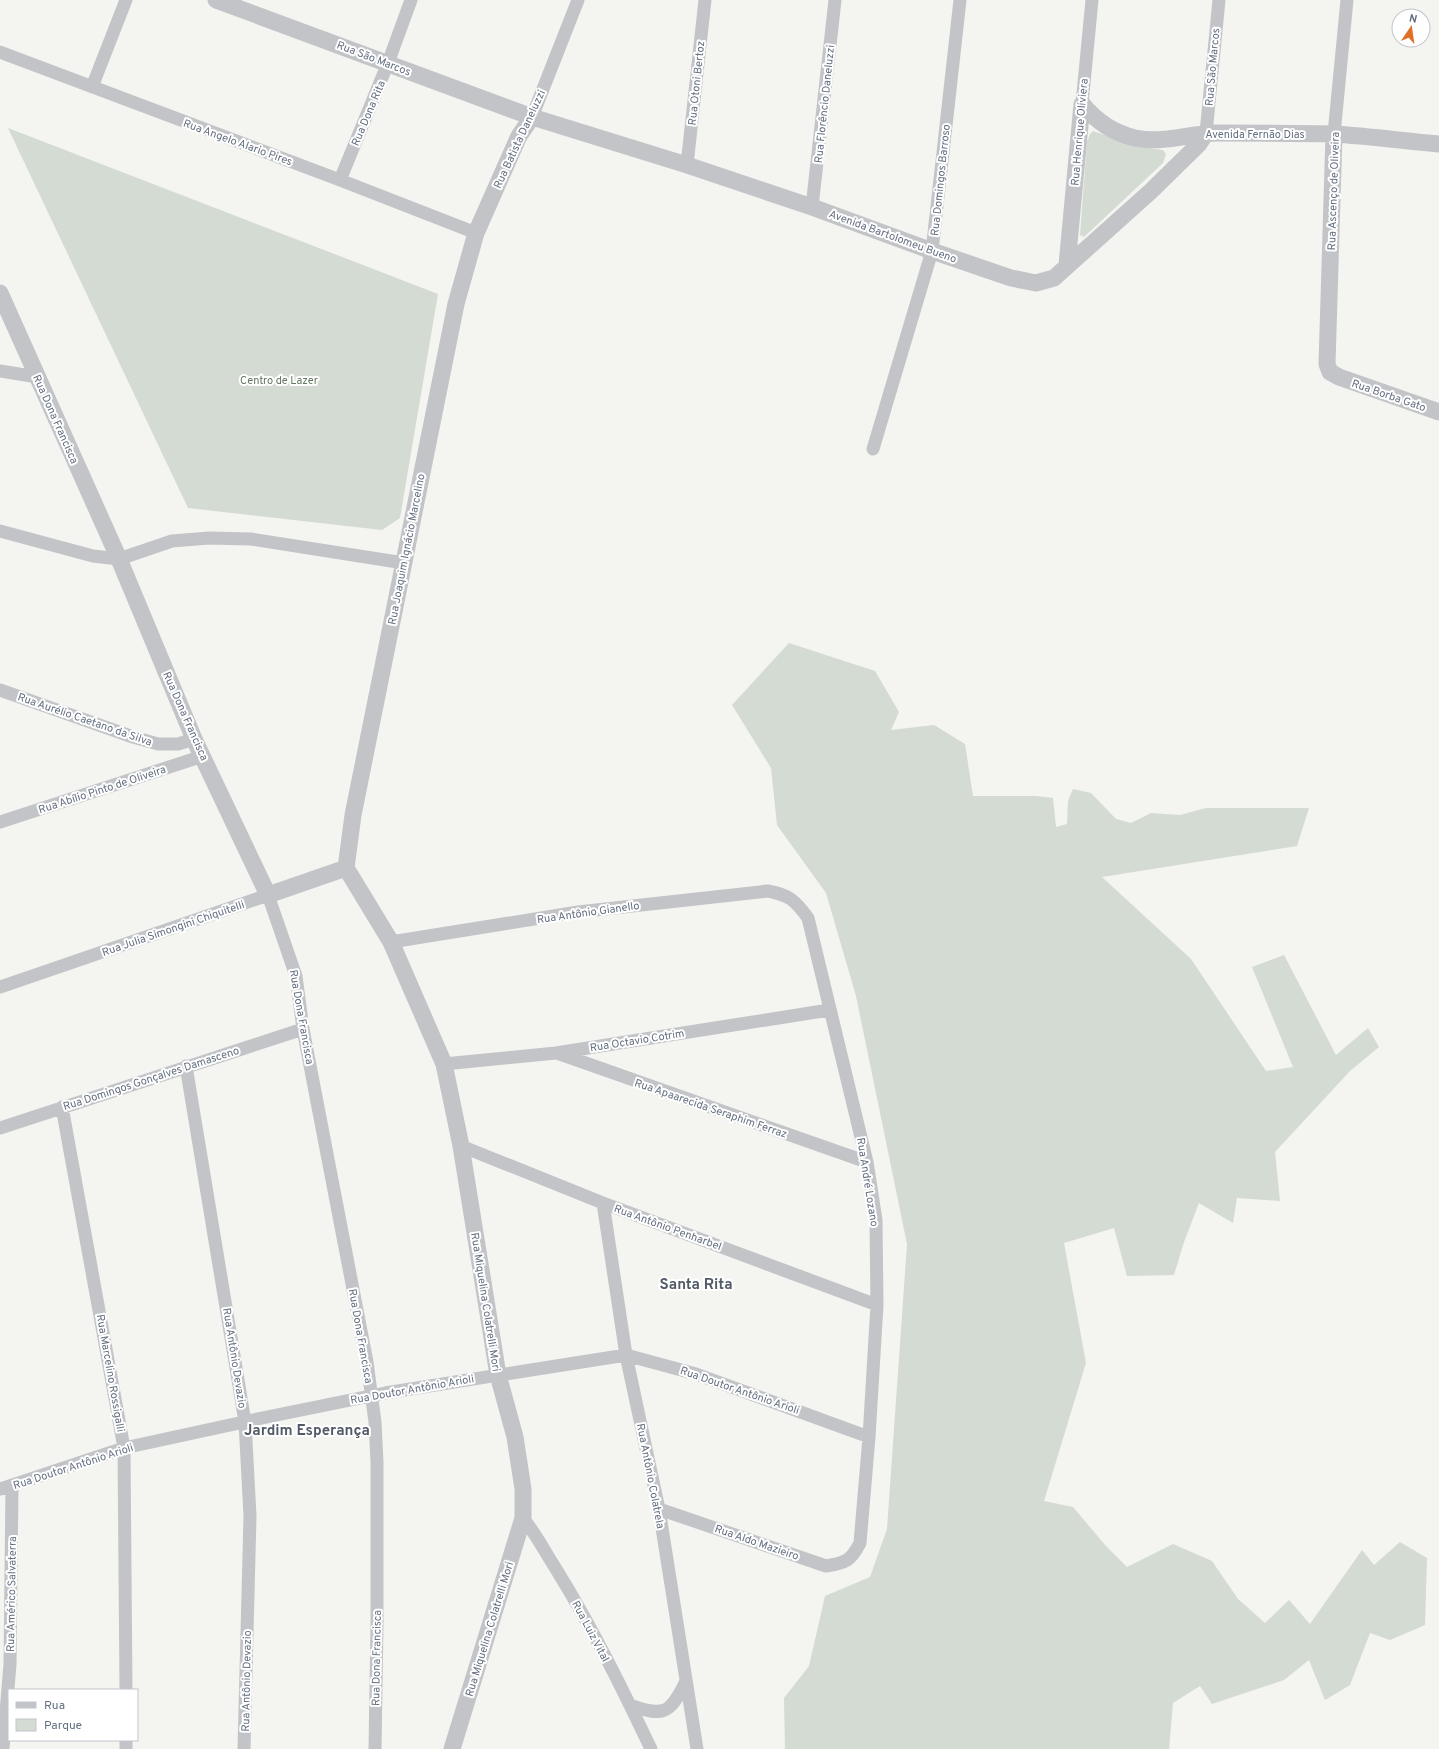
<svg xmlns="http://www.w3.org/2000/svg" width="1439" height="1749" font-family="Overpass,sans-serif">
<rect width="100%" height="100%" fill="#f4f4f0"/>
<path fill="#d4dbd2" d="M 8,128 L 438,294 L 400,518 L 382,530 L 188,508 Z
M 1093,131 L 1137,146 L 1163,150 L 1166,154 L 1163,163 L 1084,237 L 1080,235 L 1087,142 L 1090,134 Z
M 789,643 L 875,671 L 899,712 L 891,730 L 934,725 L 965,744 L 973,796 L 1036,796 L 1053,798 L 1056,827 L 1067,824 L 1068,801 L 1073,789 L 1091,793 L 1116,819 L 1131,823 L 1151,813 L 1180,815 L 1206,808 L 1309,808 L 1297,846 L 1102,877 L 1191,959 L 1266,1071 L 1293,1067 L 1252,967 L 1284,955 L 1336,1055 L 1368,1028 L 1379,1047 L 1350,1071 L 1275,1152 L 1280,1201 L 1237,1198 L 1233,1223 L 1199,1203 L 1184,1242 L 1174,1275 L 1127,1276 L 1114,1228 L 1064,1243 L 1086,1363 L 1044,1501 L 1073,1507 L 1106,1546 L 1127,1567 L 1173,1544 L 1212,1561 L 1238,1599 L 1265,1623 L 1289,1600 L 1310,1624 L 1362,1550 L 1374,1565 L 1400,1542 L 1427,1558 L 1425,1625 L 1390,1640 L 1370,1633 L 1350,1685 L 1325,1700 L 1309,1660 L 1284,1680 L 1212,1704 L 1200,1686 L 1173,1703 L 1169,1749 L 785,1749 L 784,1698 L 809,1666 L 825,1596 L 870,1577 L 887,1529 L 907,1244 L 856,996 L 826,893 L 777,825 L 771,768 L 732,705 Z"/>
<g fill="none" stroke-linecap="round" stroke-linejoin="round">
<path stroke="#c2c4c8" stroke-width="13" d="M 0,52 L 340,180 L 476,233
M 92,87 L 126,0
M 1082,104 L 1092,0
M 532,117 L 578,0
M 1206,133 L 1219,0
M 1334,134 L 1347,0
M 687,165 L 705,0
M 340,180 L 388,63 L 411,0
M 812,207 L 835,0
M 0,371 L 37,377
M 873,449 L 932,251 L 960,0
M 0,531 L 93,556 L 119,559 L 172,541 L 209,538 L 251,539 L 404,563
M 0,690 L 133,737 L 158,744 L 178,744 L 194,739
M 0,822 L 203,756
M 391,942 L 578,912 L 768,891 C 789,895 795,900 808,918 L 867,1162 L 876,1220 L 877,1305 L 869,1437 L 860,1543 C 851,1561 845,1563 826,1566 L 659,1509
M 0,987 L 268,895 L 296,976 L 303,1029 L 367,1362 L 375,1422 L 377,1462 L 377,1624 L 375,1749
M 557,1053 L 867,1162
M 444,1064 L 556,1053 L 829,1010
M 186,1066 L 245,1422 L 250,1516 L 244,1749
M 62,1107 L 124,1448 L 126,1690
M 0,1128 L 303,1029
M 461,1146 L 603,1203 L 877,1305
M 603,1203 L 626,1355 L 659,1509 L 697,1749
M 0,1489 L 124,1448 L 262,1418 L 385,1393 L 626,1355 L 696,1374 L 869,1437
M 523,1518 C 536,1534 545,1552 556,1569 C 592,1627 622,1688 651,1749
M 630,1705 C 663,1717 670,1714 685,1683
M 126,1740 L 126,1749
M 3,1749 L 10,1664 L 12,1486"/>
<path stroke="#c2c4c8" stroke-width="17" d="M 216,0 L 532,117 L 687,165 L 812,207 L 932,251 L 1011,278 L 1036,283 L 1054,278 L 1151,191 L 1199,144 L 1206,133
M 1082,104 C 1096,121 1113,133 1135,138 C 1166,144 1189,133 1218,133 C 1257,133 1295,133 1333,134 C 1369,136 1404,141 1439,144
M 1334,134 L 1327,364 L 1330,372 L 1339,377 L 1439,412
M 1067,265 L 1082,104
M 0,293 L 119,559 L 194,739 L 268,895 L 346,868
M 346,868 L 391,942 L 444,1064 L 461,1146 L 498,1375 L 515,1437 L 523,1489 L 523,1518 L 452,1749
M 346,868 L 353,815 L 456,304 L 476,233 L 519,136 L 532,117"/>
</g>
<g text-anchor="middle" stroke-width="4" stroke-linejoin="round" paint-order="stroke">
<g font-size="11" fill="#646f81" stroke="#fff">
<text transform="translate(374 58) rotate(21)" y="4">Rua São Marcos</text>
<text transform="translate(1212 67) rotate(-85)" y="4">Rua São Marcos</text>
<text transform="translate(696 83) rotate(-84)" y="4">Rua Otoni Bertoz</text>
<text transform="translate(824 104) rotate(-84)" y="4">Rua Florêncio Daneluzzi</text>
<text transform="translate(368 113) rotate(-67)" y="4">Rua Dona Rita</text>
<text transform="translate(1079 132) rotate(-85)" y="4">Rua Henrique Oliviera</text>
<text x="1255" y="138">Avenida Fernão Dias</text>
<text transform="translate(519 139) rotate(-65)" y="4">Rua Batista Daneluzzi</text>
<text transform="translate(238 142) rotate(20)" y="4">Rua Angelo Alario Pires</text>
<text transform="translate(940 180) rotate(-84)" y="4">Rua Domingos Barroso</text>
<text transform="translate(1333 191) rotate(-88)" y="4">Rua Ascenço de Oliveira</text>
<text transform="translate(893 236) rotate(20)" y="4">Avenida Bartolomeu Bueno</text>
<text transform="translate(1389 395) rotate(19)" y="4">Rua Borba Gato</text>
<text transform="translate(56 419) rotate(66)" y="4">Rua Dona Francisca</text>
<text transform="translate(406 549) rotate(-79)" y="4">Rua Joaquim Ignácio Marcelino</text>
<text transform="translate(186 716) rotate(66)" y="4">Rua Dona Francisca</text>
<text transform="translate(85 719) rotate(19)" y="4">Rua Aurélio Caetano da Silva</text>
<text transform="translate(102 789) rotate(-18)" y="4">Rua Abílio Pinto de Oliveira</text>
<text transform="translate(588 912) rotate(-8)" y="4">Rua Antônio Gianello</text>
<text transform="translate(173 928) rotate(-19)" y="4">Rua Julia Simongini Chiquitelli</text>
<text transform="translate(302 1017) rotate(80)" y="4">Rua Dona Francisca</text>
<text transform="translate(637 1040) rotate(-9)" y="4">Rua Octavio Cotrim</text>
<text transform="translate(151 1078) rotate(-18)" y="4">Rua Domingos Gonçalves Damasceno</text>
<text transform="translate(711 1108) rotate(19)" y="4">Rua Apaarecida Seraphim Ferraz</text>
<text transform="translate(868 1182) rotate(81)" y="4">Rua André Lozano</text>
<text transform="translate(668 1227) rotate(20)" y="4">Rua Antônio Penharbel</text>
<text transform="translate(486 1302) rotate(81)" y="4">Rua Miquelina Colatrelli Mori</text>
<text transform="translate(361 1336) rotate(80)" y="4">Rua Dona Francisca</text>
<text transform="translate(235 1358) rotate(81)" y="4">Rua Antônio Devazio</text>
<text transform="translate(111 1373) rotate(80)" y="4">Rua Marcelino Rossigalli</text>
<text transform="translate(412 1389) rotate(-10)" y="4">Rua Doutor Antônio Arioli</text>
<text transform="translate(740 1390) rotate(19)" y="4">Rua Doutor Antônio Arioli</text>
<text transform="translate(73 1466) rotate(-18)" y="4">Rua Doutor Antônio Arioli</text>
<text transform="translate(651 1476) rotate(79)" y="4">Rua Antônio Colatrela</text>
<text transform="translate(757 1542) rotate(19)" y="4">Rua Aldo Mazieiro</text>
<text transform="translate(11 1594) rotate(-89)" y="4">Rua Américo Salvaterra</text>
<text transform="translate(489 1629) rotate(-73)" y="4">Rua Miquelina Colatrelli Mori</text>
<text transform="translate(591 1631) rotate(62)" y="4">Rua Luiz Vital</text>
<text transform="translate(376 1658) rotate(-89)" y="4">Rua Dona Francisca</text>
<text transform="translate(246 1681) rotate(-89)" y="4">Rua Antônio Devazio</text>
</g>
<g font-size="11" fill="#637862" stroke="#fff">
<text x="279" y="384">Centro de Lazer</text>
</g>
<g font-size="15" font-weight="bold" fill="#515a66" stroke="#fff">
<text x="696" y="1289">Santa Rita</text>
<text x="307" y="1435">Jardim Esperança</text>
</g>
</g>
<rect x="8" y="1689" width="130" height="52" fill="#ffffff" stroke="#c1c5cd"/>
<rect x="16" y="1702" width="20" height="6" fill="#c2c4c8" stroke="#c1c5cd"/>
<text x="44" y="1709" font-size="12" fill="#646f81">Rua</text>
<rect x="16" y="1719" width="20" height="12" fill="#d4dbd2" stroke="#c1c5cd"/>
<text x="44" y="1729" font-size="12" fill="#646f81">Parque</text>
<g transform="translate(1411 28) rotate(13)"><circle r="19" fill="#ffffff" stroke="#c1c5cd"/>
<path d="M0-3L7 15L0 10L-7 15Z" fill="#e06e25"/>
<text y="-6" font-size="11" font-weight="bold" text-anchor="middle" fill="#646f81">N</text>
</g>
</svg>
